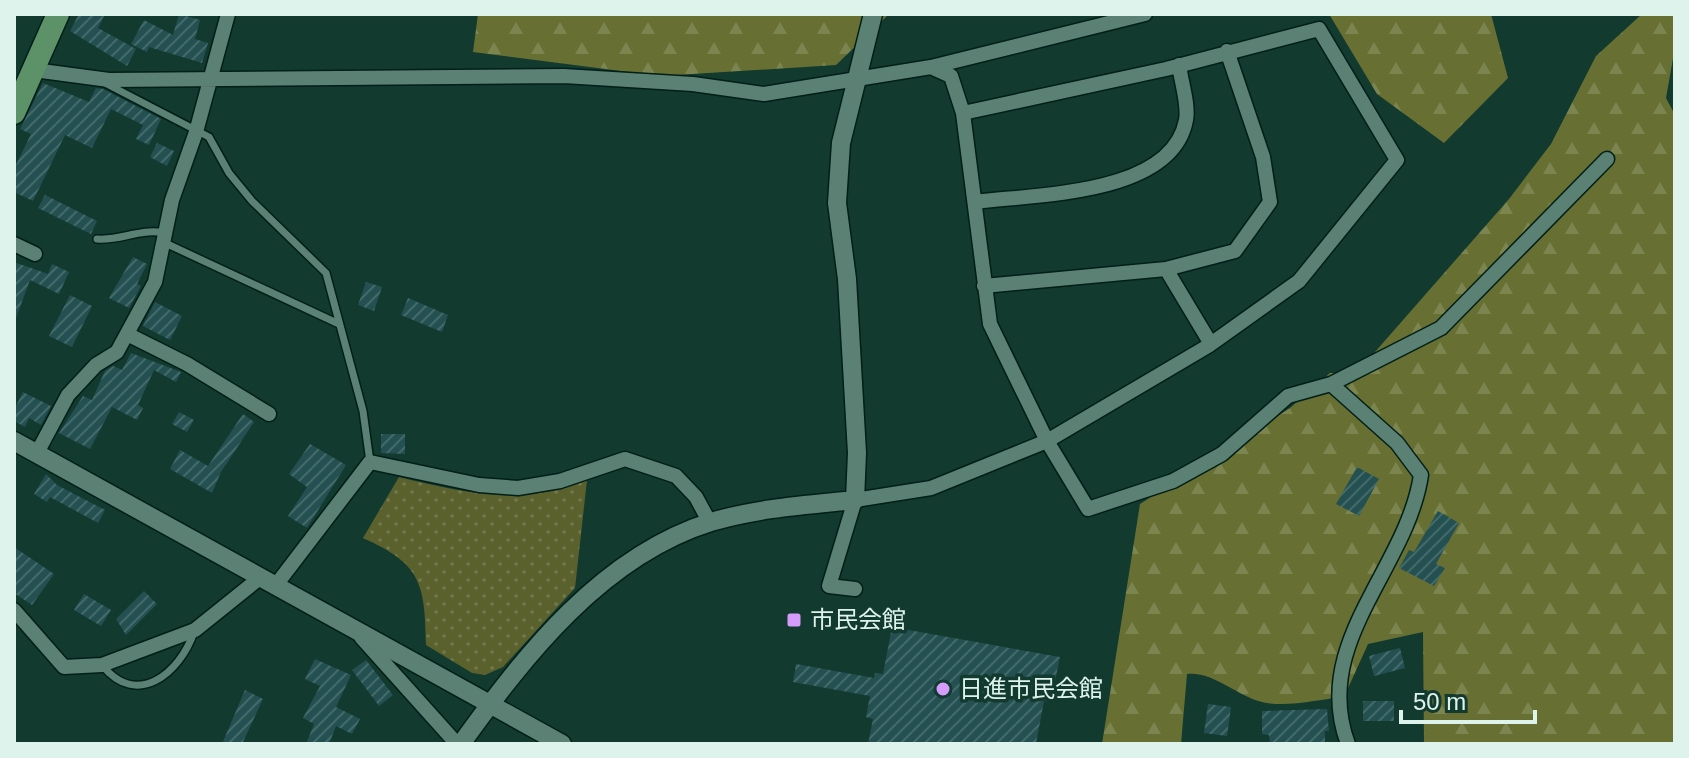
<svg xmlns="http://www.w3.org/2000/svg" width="1689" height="758" font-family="Helvetica,'Noto Sans JP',sans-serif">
<defs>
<pattern id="grass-dots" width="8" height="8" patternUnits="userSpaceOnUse" patternTransform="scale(2)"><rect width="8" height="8" fill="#5a612d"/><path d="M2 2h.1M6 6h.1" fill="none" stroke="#71784c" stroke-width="1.8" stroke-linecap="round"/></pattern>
<pattern id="forest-firs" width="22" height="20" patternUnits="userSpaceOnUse" patternTransform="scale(2)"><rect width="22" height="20" fill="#677032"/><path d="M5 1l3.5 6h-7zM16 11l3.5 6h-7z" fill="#7c8550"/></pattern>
<pattern id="building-hatch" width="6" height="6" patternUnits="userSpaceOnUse" patternTransform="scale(2)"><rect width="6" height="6" fill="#245052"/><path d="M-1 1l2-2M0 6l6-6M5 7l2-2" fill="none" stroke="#436a6b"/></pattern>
</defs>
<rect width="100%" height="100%" fill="#123a2f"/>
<path fill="url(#grass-dots)" d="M 399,477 C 464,493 523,506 587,480 L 575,588 L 503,667 L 485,675 L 472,673 L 426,645 C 425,583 421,564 363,538 Z"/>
<path fill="url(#forest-firs)" d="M 478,14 L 889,14 L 836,65 L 660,76 L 473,52 Z
M 1329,14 L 1491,14 L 1508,78 L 1444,143 L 1377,94 Z
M 1642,14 L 1675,14 L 1675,47 L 1666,98 L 1675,115 L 1675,744 L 1424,744 L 1423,632 L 1368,644 L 1344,697 C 1320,699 1286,708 1262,702 C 1237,696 1213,671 1187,674 L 1181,744 L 1102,744 L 1140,504 L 1290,408 L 1330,373 L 1354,376 L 1509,199 L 1551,144 L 1596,56 Z"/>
<path fill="url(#building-hatch)" d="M 79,14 L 105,14 L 98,28 L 136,49 L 127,66 L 70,31 Z
M 179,14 L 200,20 L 195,39 L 208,43 L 202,63 L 149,47 L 147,52 L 131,44 L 144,20 L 173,35 Z
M 43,83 L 89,102 L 96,88 L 103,89 L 161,119 L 149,145 L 136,139 L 143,125 L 111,109 L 92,148 L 65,135 L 33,201 L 14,192 L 14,169 L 31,134 L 20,129 Z
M 157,143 L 174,151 L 167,166 L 150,157 Z
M 45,195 L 97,221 L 91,234 L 38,208 Z
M 133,257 L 147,264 L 137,284 L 141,286 L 129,308 L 109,298 Z
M 14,262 L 48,274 L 52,264 L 69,272 L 59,294 L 30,280 L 16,318 Z
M 366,282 L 382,287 L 374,311 L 358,305 Z
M 70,295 L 92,306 L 72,347 L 49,336 Z
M 408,298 L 448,315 L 442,332 L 401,315 Z
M 155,302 L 182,316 L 170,340 L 143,326 Z
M 131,353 L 181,372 L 176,382 L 154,370 L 138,405 L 143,408 L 137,420 L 112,407 L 90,449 L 59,433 L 83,396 L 92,400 L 105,371 L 113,366 L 122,370 Z
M 23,392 L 51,406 L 41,425 L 29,418 L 25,427 L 14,421 L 14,410 Z
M 179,412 L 194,420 L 187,432 L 172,424 Z
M 243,414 L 254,422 L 221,472 L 212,493 L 170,469 L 180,450 L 208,466 Z
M 381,434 L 405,434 L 405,454 L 381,453 Z
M 310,444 L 346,465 L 307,528 L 288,516 L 307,487 L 289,474 Z
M 1357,467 L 1379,479 L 1359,516 L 1336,504 Z
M 46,474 L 57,485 L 105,510 L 98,523 L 50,497 L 47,502 L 34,494 Z
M 1438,511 L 1459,523 L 1436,564 L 1445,568 L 1434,586 L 1399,568 L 1409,550 L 1414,552 Z
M 14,547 L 54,574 L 32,605 L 14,593 Z
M 144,591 L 157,604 L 126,635 L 116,619 Z
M 84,594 L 111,610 L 101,626 L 74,610 Z
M 892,627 L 1060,657 L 1051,702 L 1044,701 L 1036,744 L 868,744 L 873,719 L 866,717 L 870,696 L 793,682 L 796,664 L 874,678 L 875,673 L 883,674 Z
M 1400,648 L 1405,668 L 1374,676 L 1369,656 Z
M 315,659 L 351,675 L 336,707 L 360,719 L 352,734 L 336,726 L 329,744 L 306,744 L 314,724 L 303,718 L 320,686 L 305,679 Z
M 366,660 L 393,695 L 379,706 L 352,670 Z
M 245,690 L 263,699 L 242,744 L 222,744 Z
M 1363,701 L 1394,701 L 1394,721 L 1363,721 Z
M 1208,704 L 1231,707 L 1227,736 L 1204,733 Z
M 1327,709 L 1329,731 L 1325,731 L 1325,744 L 1270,744 L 1269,735 L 1262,734 L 1262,711 Z"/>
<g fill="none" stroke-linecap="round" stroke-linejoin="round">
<defs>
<path id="service" d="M 103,82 L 209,137 L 229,173 L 252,201 L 326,273 L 363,411 L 370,462
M 97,239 C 121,241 140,228 164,233
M 163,242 L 339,324
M 102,665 C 137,709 180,673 194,632"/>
<path id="minor" d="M 931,67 L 951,76 L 963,113
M 34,70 L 109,80 L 564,76 L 693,84 L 764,94 L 931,67 L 1145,14
M 975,202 C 1035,194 1172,196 1186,120 C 1189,105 1181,81 1179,65
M 14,244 L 35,254
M 1166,269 L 1235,251 L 1270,202 L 1263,157 L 1227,51
M 984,286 L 1166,269 L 1211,344
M 129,335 L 187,364 L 269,414
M 1331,384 L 1397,443 L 1421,475 C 1407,569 1310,643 1348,744
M 37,453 L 68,395 L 96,365 L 117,352 L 155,282 L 172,200 L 196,132 L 228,14
M 276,585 L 370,462 L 479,485 L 518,488 L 560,481 L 625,459 L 676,476 L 696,497 L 710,523
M 855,589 L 829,586 L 855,500 L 931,488 L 1047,441 L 1208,346 L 1299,281 L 1397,160 L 1319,29 L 1166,69 L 963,113 L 990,324 L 1047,441 L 1088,509 L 1173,481 L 1222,454 L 1288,396 L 1331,384 L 1441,328 L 1607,159
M 14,610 L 64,667 L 102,665 L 195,630 L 261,577
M 361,637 L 457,744"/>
<path id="tertiary" d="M 14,441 L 562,744
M 461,744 C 525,655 602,556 711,522 C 758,508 807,505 855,500 L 857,453 L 847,279 L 837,203 L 841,143 L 873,14"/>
<path id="primary" d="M 14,113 L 58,14"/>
</defs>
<use href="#service" stroke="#021f18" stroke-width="10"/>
<use href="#minor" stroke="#021f18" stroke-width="17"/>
<use href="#tertiary" stroke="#021f18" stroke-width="21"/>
<use href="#primary" stroke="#021f18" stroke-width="25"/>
<use href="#service" stroke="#5a8174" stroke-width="7"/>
<use href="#minor" stroke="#5a8174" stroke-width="14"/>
<use href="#tertiary" stroke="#5a8174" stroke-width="18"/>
<use href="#primary" stroke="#5d9167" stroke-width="22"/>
</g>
<g fill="#d59cfb" stroke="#123a2f" stroke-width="3">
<rect x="786" y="612" width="16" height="16" rx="4"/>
<circle cx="943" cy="689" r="8"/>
</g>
<g text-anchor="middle" stroke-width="7" stroke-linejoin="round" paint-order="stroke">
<g font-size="24" fill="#ddf3eb" stroke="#123a2f" text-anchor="start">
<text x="810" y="628">市民会館</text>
<text x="959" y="697">日進市民会館</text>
</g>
</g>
<rect width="1689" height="758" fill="none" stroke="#ddf3eb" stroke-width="32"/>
<path d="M1401 710v12h134v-12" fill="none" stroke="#ddf3eb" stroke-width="4"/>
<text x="1413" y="710" font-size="24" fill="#ddf3eb" stroke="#123a2f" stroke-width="6" paint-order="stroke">50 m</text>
</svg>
